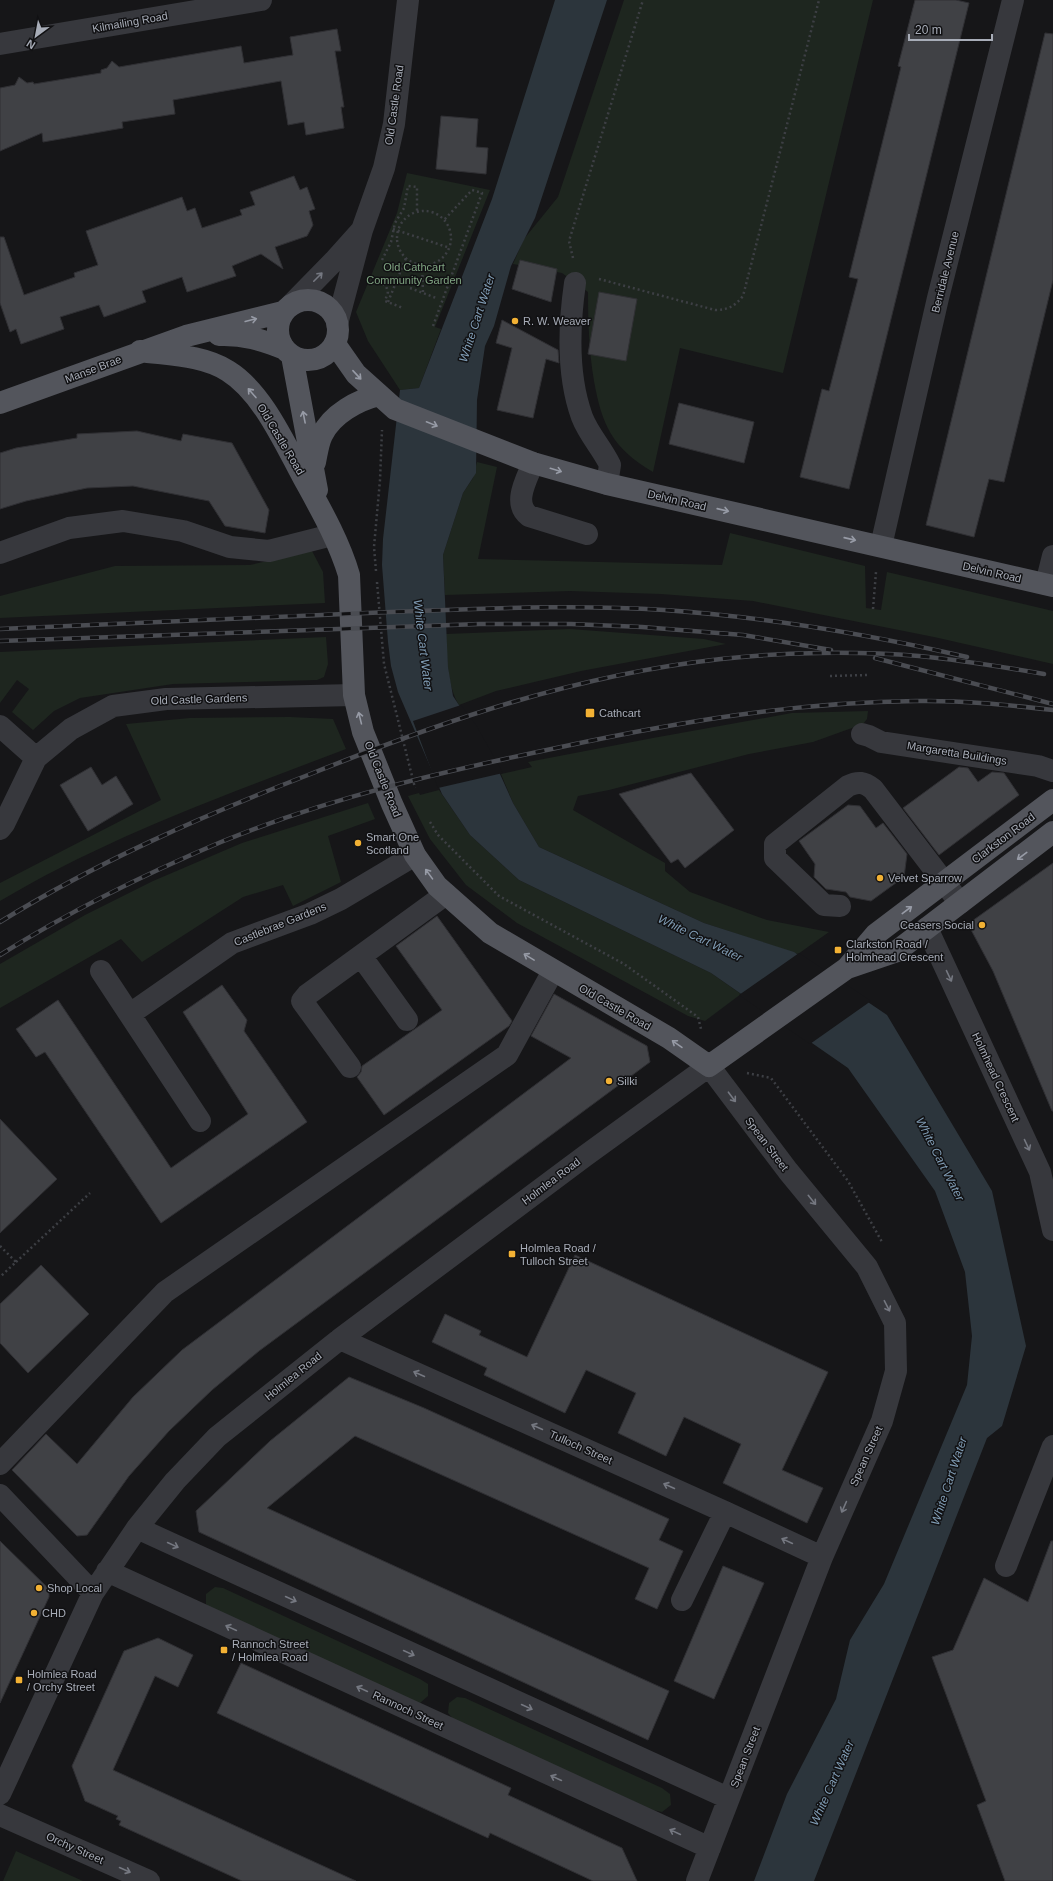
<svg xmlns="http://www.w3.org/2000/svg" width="1053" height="1881" font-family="Arial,sans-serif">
<rect width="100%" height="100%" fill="#161618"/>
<path fill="#1e261f" d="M 624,0 L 873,0 L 783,373 L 680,348 L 653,472 C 612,448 602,425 594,381 C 589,351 588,322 588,292 L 562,273 L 513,264 L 524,239 L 558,197 Z
M 407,173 L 490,190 L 435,327 L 441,329 L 419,388 L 400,390 L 368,341 L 356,312 L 397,213 Z
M 477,462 L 497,467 L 478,559 L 722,565 L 730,533 L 865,566 L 866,608 L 881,610 L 887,572 L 1053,611 L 1053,664 L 934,637 L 753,601 L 661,594 L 570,591 L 445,595 L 443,555 L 463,493 L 473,478 Z
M 312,551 L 323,572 L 325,603 L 0,618 L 0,596 L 115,566 L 250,565 Z
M 570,629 L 704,639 L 726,644 L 581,671 L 496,691 L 459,705 C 447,685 447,657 446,634 Z
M 326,637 L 328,664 L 324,677 L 317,680 L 173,684 L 80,698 L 54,711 L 33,730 L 12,712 L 29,689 L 17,680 L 0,703 L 0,652 Z
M 868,711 L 867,719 L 863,724 L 813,742 L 749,754 L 609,790 L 578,796 L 573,810 L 665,863 L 665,871 L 690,892 L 767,920 L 829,932 L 798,954 L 704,923 L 539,847 L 513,803 L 501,774 L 532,767 L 528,762 L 653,738 L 792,713 Z
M 290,717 L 333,719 L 346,749 C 228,794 109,836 0,901 L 0,883 L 161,800 L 126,724 L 190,718 Z
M 439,790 L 470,835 L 519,880 L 711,973 L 741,994 L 705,1021 L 688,1016 L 517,923 L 466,885 L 430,839 L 408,796 L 419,793 L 420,795 Z
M 368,803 L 375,819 L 328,836 L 341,882 L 293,906 L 283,885 L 243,897 L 142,962 L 121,939 L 0,1008 L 0,964 L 85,915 L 153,881 L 242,843 Z
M 215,1587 L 223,1588 L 420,1679 L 428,1684 L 428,1696 L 420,1703 L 411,1702 L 212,1611 L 206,1604 L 206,1594 Z
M 457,1697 L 465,1698 L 662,1788 L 670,1794 L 671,1805 L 662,1812 L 653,1810 L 454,1720 L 448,1713 L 449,1703 Z
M 16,1851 L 83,1881 L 3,1881 Z"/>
<path fill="#2c353c" d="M 555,0 L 607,0 L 535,218 L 511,266 L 494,326 L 485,346 L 477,400 L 476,473 L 463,493 L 443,555 L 448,667 L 453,696 L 490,752 L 513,803 L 539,847 L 704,923 L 794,952 L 887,1015 L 992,1191 L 1026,1346 L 1002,1426 L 987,1438 L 814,1881 L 754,1881 L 787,1794 L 836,1699 L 850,1640 L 884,1584 L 967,1385 L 972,1336 L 965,1272 L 935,1191 L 848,1068 L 711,973 L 519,880 L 470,835 L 442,794 L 398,692 L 391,666 L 388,642 L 382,565 L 383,539 L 400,390 L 419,388 L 492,199 Z"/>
<path fill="#161618" d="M 461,705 L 476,725 L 503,773 L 438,788 L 413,721 Z
M 799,953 L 871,1001 L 810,1044 L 739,995 Z"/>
<path fill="#404145" stroke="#303034" d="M 915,0 L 956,0 L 969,3 L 849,489 L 800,477 L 822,389 L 829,391 L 858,279 L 849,277 L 901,67 L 898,66 Z
M 337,29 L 341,51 L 335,51 L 344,107 L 341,107 L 344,128 L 306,135 L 304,122 L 288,125 L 281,81 L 173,100 L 175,114 L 122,122 L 123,128 L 43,142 L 42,133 L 0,151 L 0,88 L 15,85 L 19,77 L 27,83 L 33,82 L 34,84 L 101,73 L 101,70 L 107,68 L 112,61 L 119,67 L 241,46 L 244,63 L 293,55 L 290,37 Z
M 1045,33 L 1053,34 L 1053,280 L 1004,482 L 989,479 L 974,537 L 926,525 Z
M 441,116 L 478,119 L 476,147 L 488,148 L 486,174 L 436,169 Z
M 294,176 L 300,190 L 307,187 L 315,209 L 309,211 L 313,225 L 307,236 L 275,247 L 283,269 L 261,254 L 232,266 L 236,276 L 187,292 L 182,277 L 142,291 L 146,302 L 104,317 L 99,305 L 60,317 L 64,329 L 21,344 L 16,329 L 10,332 L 0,303 L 0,237 L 4,237 L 24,295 L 75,277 L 74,273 L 98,265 L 86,231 L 182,197 L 187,211 L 195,208 L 202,228 L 242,215 L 240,210 L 255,205 L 250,192 Z
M 520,260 L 557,269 L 551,302 L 512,289 Z
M 599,292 L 637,299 L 626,361 L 588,354 Z
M 502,320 L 558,350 L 559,363 L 546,359 L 533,418 L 497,410 L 512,348 L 496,343 Z
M 679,403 L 754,422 L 744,463 L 669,444 Z
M 137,431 L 181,441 L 183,434 L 232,443 L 269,510 L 265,533 L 225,526 L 209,501 L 133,486 L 87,488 L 26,501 L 0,509 L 0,453 L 16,448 L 77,438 L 77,434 Z
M 91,767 L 102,785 L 116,776 L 133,804 L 88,831 L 60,785 Z
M 959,767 L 968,768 L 978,782 L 992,772 L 1004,773 L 1019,795 L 939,855 L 903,808 Z
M 691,773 L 734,830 L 685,868 L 678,859 L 671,863 L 619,794 Z
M 848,805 L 860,806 L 876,828 L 883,823 L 907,854 L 904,877 L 871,901 L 850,897 L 846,892 L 826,889 L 814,877 L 815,864 L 799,841 Z
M 1053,863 L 1053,1111 L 1052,1111 L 993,971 L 968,924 Z
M 437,916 L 512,1021 L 509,1026 L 384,1115 L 357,1077 L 361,1072 L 362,1066 L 442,1010 L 396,946 Z
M 222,985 L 247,1020 L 244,1031 L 307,1122 L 161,1223 L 45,1052 L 36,1057 L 16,1029 L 58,1000 L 171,1168 L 248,1114 L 183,1012 Z
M 554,994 L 647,1046 L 650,1062 L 259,1351 L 212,1390 L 169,1431 L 129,1476 L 87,1535 L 77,1536 L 12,1470 L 46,1434 L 77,1464 L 133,1397 L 182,1350 L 571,1058 L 531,1036 Z
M 0,1119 L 57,1179 L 0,1233 Z
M 575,1255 L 828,1372 L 782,1470 L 823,1488 L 807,1523 L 723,1483 L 741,1444 L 684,1417 L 666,1456 L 618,1433 L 636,1393 L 586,1370 L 565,1413 L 484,1375 L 487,1368 L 432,1342 L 445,1314 L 481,1331 L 479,1335 L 527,1357 Z
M 41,1265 L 89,1314 L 28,1373 L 0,1343 L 0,1304 Z
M 349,1377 L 424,1408 L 669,1519 L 659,1540 L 683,1551 L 657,1609 L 635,1599 L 649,1568 L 355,1436 L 267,1508 L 669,1691 L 648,1740 L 199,1532 L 196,1511 L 270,1441 Z
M 0,1541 L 49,1589 L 49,1597 L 0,1703 Z
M 1051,1541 L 1053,1541 L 1053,1881 L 1005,1881 L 977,1805 L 986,1801 L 932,1657 L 953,1650 L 984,1578 L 1028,1602 Z
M 723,1566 L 764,1583 L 714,1699 L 674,1681 Z
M 158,1638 L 193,1655 L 178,1687 L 155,1676 L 113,1770 L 356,1881 L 242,1881 L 119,1825 L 121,1821 L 116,1819 L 118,1816 L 85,1801 L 72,1766 L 124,1651 Z
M 241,1663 L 511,1788 L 508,1795 L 622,1848 L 637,1881 L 593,1881 L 490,1833 L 488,1838 L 217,1713 Z"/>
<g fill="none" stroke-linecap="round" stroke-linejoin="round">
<path stroke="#3d3f44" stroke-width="2.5" stroke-dasharray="2 3" stroke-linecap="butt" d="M397 238a27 27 0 1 1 54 0a27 27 0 1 1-54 0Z
M 393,229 L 450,248
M 573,258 L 569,241 L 643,0
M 382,260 L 391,242 L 395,223 L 404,208 L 408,186 L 417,187 L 417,212
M 422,265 L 423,293
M 374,279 L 386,286 L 388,292 L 385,301 L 403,308
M 599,279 L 715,310 C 728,310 735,306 743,296 L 819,0
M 410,288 L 436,298
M 388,302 L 406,258
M 433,326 L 482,193 L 472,190 L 444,220
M 376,571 L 374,547 L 380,480 L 382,430
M 377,582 L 384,664 L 415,788
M 873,609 L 876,572
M 830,676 L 867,675
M 430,822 L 438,835 L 499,896 L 624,964 L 698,1017 L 701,1029
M 747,1073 L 771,1078 L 848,1181 L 882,1242
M 0,1246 L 16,1262 L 0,1277
M 16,1262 L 90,1193"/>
<path stroke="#37383d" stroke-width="22" d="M 0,44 L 261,0
M 575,283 C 569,325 567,376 582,417 C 589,435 602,448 610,465 L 607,484
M 291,305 L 334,261 L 360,232
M 337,324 L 362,230 L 384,168 L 394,124 L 408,0
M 533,463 C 527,479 512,503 529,516 L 587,534
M 881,546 L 938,298 L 1013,0
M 0,553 L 69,528 L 123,521 L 183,531 L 230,547 L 269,551 L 332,535
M 1046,584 L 1053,556
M 0,726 L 36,758
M 862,734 L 869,736 L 881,742 L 1038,766 L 1053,771
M 0,829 L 4,824 L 36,758 L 71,729 L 113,706 L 166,699 L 354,695
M 840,906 L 824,905 L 775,858 L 775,844 L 848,786 C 858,781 864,782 873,789 L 960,903
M 927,928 L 1040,1172 L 1053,1230
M 361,956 L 407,1020
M 101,971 L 200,1121
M 130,1014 L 232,943 L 310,914 L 341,899 L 415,855
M 350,1067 L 302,1001 L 307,995 L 446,894
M 340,1339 L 725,1512 L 822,1557
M 0,1464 L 165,1292 L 507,1055 L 553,971
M 0,1495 L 93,1593
M 137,1528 L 728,1798
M 1006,1566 L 1053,1446
M 107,1571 L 710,1848
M 682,1600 L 725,1512
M 0,1794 L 93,1593 L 137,1528 L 175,1481 L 217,1437 L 340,1339 L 585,1156 L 709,1066 L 788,1171 L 867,1267 L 895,1323 L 896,1371 L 882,1421 L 822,1557 L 697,1881
M 0,1815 L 149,1881"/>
<path stroke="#53555c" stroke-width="22" d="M278 330a30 30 0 1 1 60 0a30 30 0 1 1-60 0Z
M 219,335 C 243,334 263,340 285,349
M 335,344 L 356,374 L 395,409 L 533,463 L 607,484 L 1053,586
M 140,351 C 169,355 203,355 228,371 C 262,392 284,442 303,477 C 320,508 339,541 349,575 L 354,695 L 363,732 L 392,804 L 415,855 L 437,886 L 490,933 L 669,1038 L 709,1066 L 847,968 L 876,934 L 1053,800
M 292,356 L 317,490
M 0,403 L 186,336 L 283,312
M 315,462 C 317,453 318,443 322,435 C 332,414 358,400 379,395
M 847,968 L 897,951 L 1053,832"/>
<defs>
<path id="rail" d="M 0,629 C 130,623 260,617 390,612 C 481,609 572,604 664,610 C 766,617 867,634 967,657
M 0,641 L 480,624 L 571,624 L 642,627 L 743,635 L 831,650
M 875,658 L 1053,704
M 0,922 C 97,862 202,816 308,775 C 443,721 575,675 721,659 C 783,652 856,651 919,656 C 961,660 1003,667 1044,674
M 0,955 C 70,911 145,874 221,842 C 330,797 446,771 561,747 C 678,722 796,702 916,701 C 961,700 1007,705 1053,710"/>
</defs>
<use href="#rail" stroke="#4a4c52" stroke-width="4.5"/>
<use href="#rail" stroke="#111113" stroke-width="3" stroke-dasharray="9" stroke-linecap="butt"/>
</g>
<defs><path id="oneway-shaft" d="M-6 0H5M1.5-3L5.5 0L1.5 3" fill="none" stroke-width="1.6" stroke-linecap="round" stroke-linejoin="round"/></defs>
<g stroke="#757881">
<use href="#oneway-shaft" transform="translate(318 277) rotate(-45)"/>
<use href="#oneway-shaft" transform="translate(949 976) rotate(65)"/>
<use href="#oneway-shaft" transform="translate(732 1097) rotate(53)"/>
<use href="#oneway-shaft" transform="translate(1027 1145) rotate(65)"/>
<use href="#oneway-shaft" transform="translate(812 1200) rotate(51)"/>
<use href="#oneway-shaft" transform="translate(887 1306) rotate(63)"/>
<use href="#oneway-shaft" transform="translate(419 1374) rotate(-156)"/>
<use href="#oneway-shaft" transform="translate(537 1427) rotate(-156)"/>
<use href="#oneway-shaft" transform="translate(669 1486) rotate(-156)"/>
<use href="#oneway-shaft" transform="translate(844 1507) rotate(114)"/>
<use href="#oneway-shaft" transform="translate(787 1541) rotate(-155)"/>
<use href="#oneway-shaft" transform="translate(173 1545) rotate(25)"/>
<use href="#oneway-shaft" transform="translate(291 1599) rotate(25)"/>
<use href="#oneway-shaft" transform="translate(231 1628) rotate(-155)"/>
<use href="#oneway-shaft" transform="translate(409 1653) rotate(25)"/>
<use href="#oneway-shaft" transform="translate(362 1689) rotate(-155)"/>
<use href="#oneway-shaft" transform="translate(527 1707) rotate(25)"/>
<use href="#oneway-shaft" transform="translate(556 1778) rotate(-155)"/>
<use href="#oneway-shaft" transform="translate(675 1832) rotate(-155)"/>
<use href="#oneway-shaft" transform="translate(125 1870) rotate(24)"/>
</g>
<g stroke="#979ba6">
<use href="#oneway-shaft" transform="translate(251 320) rotate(-14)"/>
<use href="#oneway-shaft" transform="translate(357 375) rotate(47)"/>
<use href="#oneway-shaft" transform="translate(252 393) rotate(-131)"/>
<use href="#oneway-shaft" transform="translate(304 417) rotate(-101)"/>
<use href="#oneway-shaft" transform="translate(432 424) rotate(22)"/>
<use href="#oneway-shaft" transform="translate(556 470) rotate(17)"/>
<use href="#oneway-shaft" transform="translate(723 510) rotate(13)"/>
<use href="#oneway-shaft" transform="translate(850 539) rotate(13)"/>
<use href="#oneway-shaft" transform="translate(360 718) rotate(-104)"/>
<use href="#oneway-shaft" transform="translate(1022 856) rotate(143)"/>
<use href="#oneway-shaft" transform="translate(429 874) rotate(-126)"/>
<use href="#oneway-shaft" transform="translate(907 910) rotate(-37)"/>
<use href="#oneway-shaft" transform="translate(529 957) rotate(-149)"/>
<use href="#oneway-shaft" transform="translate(677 1044) rotate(-145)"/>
</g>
<g fill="#f2b134" stroke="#111113" stroke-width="1.5">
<circle cx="515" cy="321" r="4"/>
<rect x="585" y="708" width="10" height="10" rx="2"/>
<circle cx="358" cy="843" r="4"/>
<circle cx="880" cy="878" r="4"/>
<circle cx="982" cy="925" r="4"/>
<rect x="834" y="946" width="8" height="8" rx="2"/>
<circle cx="609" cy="1081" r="4"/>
<rect x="508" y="1250" width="8" height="8" rx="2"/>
<circle cx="39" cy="1588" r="4"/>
<circle cx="34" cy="1613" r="4"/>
<rect x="220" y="1646" width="8" height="8" rx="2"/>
<rect x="15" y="1676" width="8" height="8" rx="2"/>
</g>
<g text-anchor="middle" stroke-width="3" stroke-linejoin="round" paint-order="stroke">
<g font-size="11" fill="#a8adb8" stroke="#111113">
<text transform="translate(130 22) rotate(-10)" y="4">Kilmailing Road</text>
<text transform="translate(394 105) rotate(-82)" y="4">Old Castle Road</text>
<text transform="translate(945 272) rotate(-76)" y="4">Berridale Avenue</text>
<text transform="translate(93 369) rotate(-21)" y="4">Manse Brae</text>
<text transform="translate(281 439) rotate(59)" y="4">Old Castle Road</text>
<text transform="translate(677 500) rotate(13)" y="4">Delvin Road</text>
<text transform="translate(992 572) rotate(13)" y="4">Delvin Road</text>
<text transform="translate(199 699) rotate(-2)" y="4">Old Castle Gardens</text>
<text transform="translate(957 753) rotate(9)" y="4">Margaretta Buildings</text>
<text transform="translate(383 779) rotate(68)" y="4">Old Castle Road</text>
<text transform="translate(1003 838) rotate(-37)" y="4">Clarkston Road</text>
<text transform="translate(280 924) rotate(-22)" y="4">Castlebrae Gardens</text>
<text transform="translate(615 1007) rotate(30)" y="4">Old Castle Road</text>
<text transform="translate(996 1077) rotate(65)" y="4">Holmhead Crescent</text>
<text transform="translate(767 1144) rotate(53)" y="4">Spean Street</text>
<text transform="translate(551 1181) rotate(-37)" y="4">Holmlea Road</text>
<text transform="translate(293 1376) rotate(-39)" y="4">Holmlea Road</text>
<text transform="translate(581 1447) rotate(24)" y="4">Tulloch Street</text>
<text transform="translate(866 1456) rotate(-66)" y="4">Spean Street</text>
<text transform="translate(408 1710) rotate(25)" y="4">Rannoch Street</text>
<text transform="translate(745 1757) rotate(-69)" y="4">Spean Street</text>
<text transform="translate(75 1848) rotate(24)" y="4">Orchy Street</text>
</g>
<g font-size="11" fill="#7fa381" stroke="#111113">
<text x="414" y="271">Old Cathcart<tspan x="414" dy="13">Community Garden</tspan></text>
</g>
<g font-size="11" fill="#a8adb8" stroke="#111113" text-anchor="start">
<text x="523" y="325">R. W. Weaver</text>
<text x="599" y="717">Cathcart</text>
<text x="366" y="841">Smart One<tspan x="366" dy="13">Scotland</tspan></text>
<text x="888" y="882">Velvet Sparrow</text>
<text x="974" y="929" text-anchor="end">Ceasers Social</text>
<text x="846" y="948">Clarkston Road /<tspan x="846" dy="13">Holmhead Crescent</tspan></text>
<text x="617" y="1085">Silki</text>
<text x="520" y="1252">Holmlea Road /<tspan x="520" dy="13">Tulloch Street</tspan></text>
<text x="47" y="1592">Shop Local</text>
<text x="42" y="1617">CHD</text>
<text x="232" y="1648">Rannoch Street<tspan x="232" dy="13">/ Holmlea Road</tspan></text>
<text x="27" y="1678">Holmlea Road<tspan x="27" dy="13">/ Orchy Street</tspan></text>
</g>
<g font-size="12" font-style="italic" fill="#7f9bb3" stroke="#111113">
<text transform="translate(477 318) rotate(-72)" y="4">White Cart Water</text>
<text transform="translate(423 645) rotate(83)" y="4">White Cart Water</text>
<text transform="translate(700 938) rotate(26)" y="4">White Cart Water</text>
<text transform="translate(940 1159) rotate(63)" y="4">White Cart Water</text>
<text transform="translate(949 1481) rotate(-72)" y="4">White Cart Water</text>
<text transform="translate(832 1783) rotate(-66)" y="4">White Cart Water</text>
</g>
</g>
<g transform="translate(36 36) rotate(212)" stroke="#111113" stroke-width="3" paint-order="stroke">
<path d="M0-3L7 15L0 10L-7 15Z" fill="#a8adb8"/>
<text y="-6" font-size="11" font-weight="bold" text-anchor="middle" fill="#a8adb8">N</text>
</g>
<path d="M909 34v6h83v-6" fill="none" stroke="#a8adb8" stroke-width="2"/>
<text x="915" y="34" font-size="12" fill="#a8adb8" stroke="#111113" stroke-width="3" paint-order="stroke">20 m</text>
</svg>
